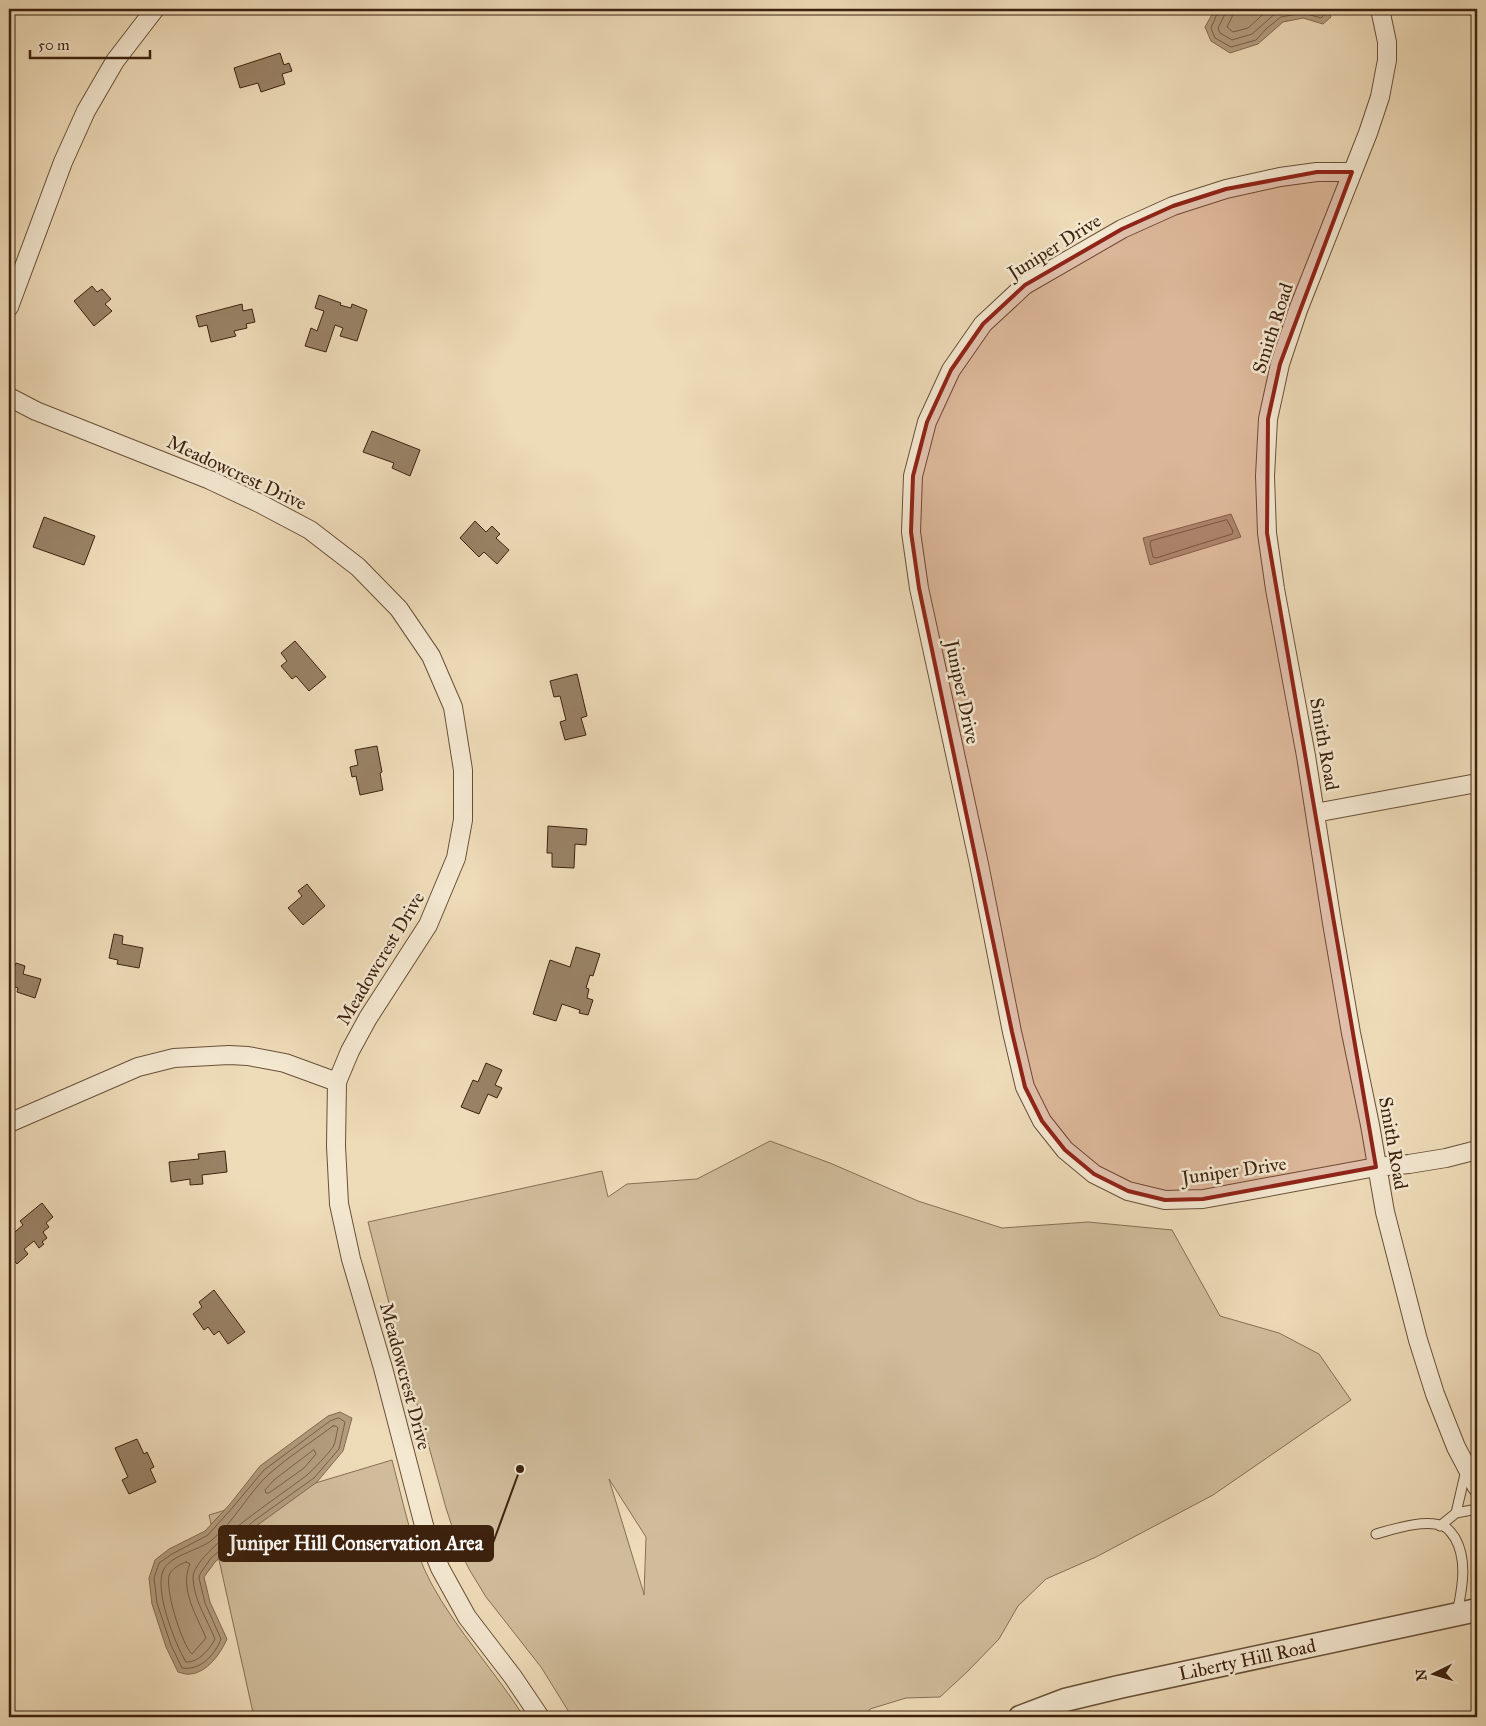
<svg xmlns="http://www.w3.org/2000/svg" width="1486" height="1726" font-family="'IM FELL Great Primer',serif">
<rect width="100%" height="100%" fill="#eedbb8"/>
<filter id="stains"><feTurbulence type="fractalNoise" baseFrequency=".004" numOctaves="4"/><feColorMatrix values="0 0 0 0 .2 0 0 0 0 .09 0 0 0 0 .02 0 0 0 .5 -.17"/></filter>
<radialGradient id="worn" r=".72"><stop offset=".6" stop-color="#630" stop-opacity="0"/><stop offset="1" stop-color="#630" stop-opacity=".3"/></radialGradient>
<path fill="#d0bc9b" stroke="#866f54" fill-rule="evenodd" d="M 770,1141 L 830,1163 L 918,1201 L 1002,1228 L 1088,1222 L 1172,1230 L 1220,1316 L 1279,1333 L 1319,1354 L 1351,1400 L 1213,1495 L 1096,1557 L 1046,1579 L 1018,1606 L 999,1639 L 968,1671 L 940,1697 L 906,1698 L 870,1709 L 864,1717 L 572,1717 L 541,1667 L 486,1597 L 469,1569 L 460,1551 L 446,1508 L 390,1307 L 368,1222 L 602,1171 L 608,1197 L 627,1184 L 697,1179 ZM 609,1479 L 646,1537 L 644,1595 L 644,1594 Z
M 392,1460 C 403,1501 411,1545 431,1583 C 457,1631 495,1671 524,1717 L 254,1717 L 209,1515 Z"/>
<path fill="#b29c7e" stroke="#836b51" d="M 1215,9 L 1328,9 L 1331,17 L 1323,24 L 1303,18 L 1283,22 L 1258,44 L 1230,53 L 1211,41 L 1205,27 Z
M 1231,514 L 1241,537 L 1150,565 L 1143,538 Z
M 340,1412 L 352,1418 L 343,1451 L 317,1482 L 259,1524 L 215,1562 L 204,1577 L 210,1602 L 227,1639 C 221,1653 207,1673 190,1674 C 187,1675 182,1673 178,1672 L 166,1647 L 152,1604 L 149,1578 L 155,1560 L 169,1549 L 205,1531 L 230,1504 L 260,1466 L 328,1416 Z"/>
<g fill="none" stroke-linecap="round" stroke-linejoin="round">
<path stroke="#785f46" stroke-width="1" d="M 1219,9 L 1211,28 L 1215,38 L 1231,47 L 1256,40 L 1267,28 L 1281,17 L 1303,13 L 1321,18 L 1324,15 L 1323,9
M 1226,9 L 1225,14 L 1218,28 L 1220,33 L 1232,40 L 1252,34 L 1277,12 L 1292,9
M 1233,9 L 1232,17 L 1227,27 L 1233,32 L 1248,28 L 1269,9
M 1227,520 L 1233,531 L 1232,534 L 1156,558 L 1153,557 L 1150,544 L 1151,541 Z
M 339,1418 L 345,1422 L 339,1449 L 314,1478 L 255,1520 L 211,1558 L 200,1574 L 199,1578 L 205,1603 L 221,1639 C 215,1655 200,1671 182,1668 L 171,1645 L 157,1603 L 154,1578 L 159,1563 L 172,1554 L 208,1535 L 233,1507 L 264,1470 L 330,1421 Z
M 333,1426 L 336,1426 L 338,1428 C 336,1434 336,1442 333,1447 C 328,1454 314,1469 307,1475 C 286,1492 192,1552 193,1578 C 194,1601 207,1619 215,1639 C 210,1649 198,1663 186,1662 C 175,1644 153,1588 164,1569 C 171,1555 200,1550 212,1540 C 234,1522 249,1492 269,1474 C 289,1456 312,1442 333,1426 Z
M 314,1450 L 316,1454 L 304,1468 L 269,1493 L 266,1493 L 265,1490 L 274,1480 Z
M 186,1562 L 190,1564 C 179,1589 197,1616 206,1638 L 192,1654 C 182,1645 163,1585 170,1573 C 173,1568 181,1564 186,1562 Z"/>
</g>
<path fill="#998266" stroke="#3d220e" d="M 280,53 L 284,65 L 289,63 L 292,71 L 282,74 L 285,84 L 261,92 L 258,83 L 240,88 L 234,68 Z
M 92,286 L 97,292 L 102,289 L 111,299 L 105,304 L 112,311 L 94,326 L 74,301 Z
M 319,295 L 341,303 L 340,305 L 351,308 L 352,304 L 367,310 L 357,341 L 340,336 L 343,328 L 335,325 L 326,352 L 305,346 L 311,328 L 317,331 L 324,311 L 315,308 Z
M 242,304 L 243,311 L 252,309 L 255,322 L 246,324 L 247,328 L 234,331 L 236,336 L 211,342 L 207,325 L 199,327 L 196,316 Z
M 372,431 L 420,450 L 410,476 L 392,468 L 394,463 L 363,452 Z
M 44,517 L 95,536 L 84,565 L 33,547 Z
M 475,521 L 486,532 L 492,526 L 500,534 L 496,538 L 509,550 L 497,564 L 484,552 L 479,557 L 460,538 Z
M 295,641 L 326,677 L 309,691 L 296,676 L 292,679 L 281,666 L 287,661 L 281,653 Z
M 577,674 L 587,716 L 581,718 L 586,735 L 565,740 L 560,722 L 566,720 L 560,696 L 554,697 L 550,681 Z
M 377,746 L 382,772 L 380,773 L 383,790 L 360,795 L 356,776 L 352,777 L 350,767 L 358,765 L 355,750 Z
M 548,826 L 587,829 L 586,845 L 575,844 L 574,868 L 552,867 L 552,853 L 547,853 Z
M 307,884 L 325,906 L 303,925 L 288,908 L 302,896 L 298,891 Z
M 114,934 L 123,936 L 122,944 L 143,948 L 139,968 L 117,964 L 118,960 L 109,958 Z
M 576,947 L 600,954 L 593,976 L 590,975 L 586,988 L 589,989 L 587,998 L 593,1000 L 588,1015 L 579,1013 L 580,1010 L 562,1004 L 556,1021 L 533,1014 L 550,960 L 570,967 Z
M 16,963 L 25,966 L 23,974 L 41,979 L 35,998 L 17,992 L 18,988 L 10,985 L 9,988 L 9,966 L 14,968 Z
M 486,1063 L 502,1070 L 495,1085 L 502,1088 L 497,1098 L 488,1094 L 479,1114 L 461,1107 L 473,1080 L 478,1082 Z
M 225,1151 L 227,1172 L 202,1175 L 203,1184 L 190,1185 L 190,1179 L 171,1182 L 169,1162 L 199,1159 L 198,1154 Z
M 42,1203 L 53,1217 L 46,1223 L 49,1227 L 43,1232 L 47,1238 L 42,1242 L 44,1244 L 39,1248 L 34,1241 L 24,1249 L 28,1254 L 17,1264 L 9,1254 L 9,1237 L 23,1225 L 20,1221 Z
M 214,1290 L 245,1332 L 228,1344 L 219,1331 L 214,1335 L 208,1327 L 204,1330 L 193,1314 L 202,1307 L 199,1302 Z
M 137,1439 L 144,1454 L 147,1452 L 154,1467 L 150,1469 L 156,1482 L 129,1494 L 122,1480 L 128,1477 L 115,1448 Z"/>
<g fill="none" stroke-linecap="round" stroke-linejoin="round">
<defs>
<path id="service" d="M 1456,1513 L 1466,1470
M 1440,1526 L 1456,1513 L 1477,1509
M 1376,1534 C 1394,1529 1427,1518 1445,1527 C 1449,1529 1452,1534 1455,1538 C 1468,1561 1462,1589 1457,1614"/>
<path id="minor" d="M 1380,9 L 1387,42 L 1387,60 L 1380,97 L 1368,133 L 1298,310 L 1280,364 L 1268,419 L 1265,476 L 1267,533 L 1275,589 L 1306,756 L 1332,923 L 1351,1033 L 1370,1125 L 1385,1212 L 1418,1340 L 1435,1394 L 1456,1447 L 1477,1487
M 1352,172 L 1317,172 L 1280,177 L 1226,189 L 1173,206 L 1122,229 L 1025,285 L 983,324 L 951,370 L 927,422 L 913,476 L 911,532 L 919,588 L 979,864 L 1012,1032 L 1025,1087 L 1042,1121 L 1065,1150 L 1094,1174 L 1128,1191 L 1165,1200 L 1203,1199 L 1376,1167 L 1409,1164 L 1446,1158 L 1477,1150
M 9,307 L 63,162 L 86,111 L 115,61 L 155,9
M 9,397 L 36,411 L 210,480 L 259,503 L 310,530 L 358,567 L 399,609 L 431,656 L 453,707 L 463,770 L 463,820 L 456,858 L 428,925 L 368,1018 L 350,1051 L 337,1082 L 336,1146 L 339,1204 L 351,1259 L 383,1368 L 426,1533 L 440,1568 L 467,1617 L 513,1677 L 540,1717
M 1315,813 L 1477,783
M 9,1123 L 138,1067 L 174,1058 L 229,1055 L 248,1056 L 285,1063 L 337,1082"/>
<path id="tertiary" d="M 1020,1717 L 1065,1700 L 1119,1687 L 1477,1610"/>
</defs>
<use href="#service" stroke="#695038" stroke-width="11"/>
<use href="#minor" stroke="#695038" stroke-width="20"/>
<use href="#tertiary" stroke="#695038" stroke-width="25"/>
<use href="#service" stroke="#f4e8d1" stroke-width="9"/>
<use href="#minor" stroke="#f4e8d1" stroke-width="18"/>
<use href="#tertiary" stroke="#f4e8d1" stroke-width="22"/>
</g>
<path fill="#8f2418" fill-opacity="0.2" stroke="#8f2418" stroke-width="4" stroke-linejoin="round" d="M 1317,172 L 1352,172 L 1280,364 L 1268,419 L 1267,533 L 1376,1167 L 1203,1199 L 1165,1200 L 1128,1191 L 1094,1174 L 1065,1150 L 1042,1121 L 1025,1087 L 1012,1032 L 919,588 L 911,532 L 913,476 L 927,422 L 951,370 L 983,324 L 1025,285 L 1122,229 L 1173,206 L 1226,189 Z"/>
<g text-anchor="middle" stroke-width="5" stroke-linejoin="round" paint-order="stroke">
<g font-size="19" fill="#3d220e" stroke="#f4e8d1">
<text transform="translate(1054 246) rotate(-32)" y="7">Juniper Drive</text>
<text transform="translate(1272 328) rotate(-72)" y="7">Smith Road</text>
<text transform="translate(237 472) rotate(25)" y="7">Meadowcrest Drive</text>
<text transform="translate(963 692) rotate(78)" y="7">Juniper Drive</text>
<text transform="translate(1325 744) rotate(80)" y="7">Smith Road</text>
<text transform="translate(380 958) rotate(-59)" y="7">Meadowcrest Drive</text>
<text transform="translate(1394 1143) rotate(80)" y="7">Smith Road</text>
<text transform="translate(1234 1170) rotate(-8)" y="7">Juniper Drive</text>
<text transform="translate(406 1376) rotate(75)" y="7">Meadowcrest Drive</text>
<text transform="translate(1247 1659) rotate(-12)" y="7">Liberty Hill Road</text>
</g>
</g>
<path fill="none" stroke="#3d220e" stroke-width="2" d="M520 1469L493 1543"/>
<circle fill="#3d220e" stroke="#f4e8d1" stroke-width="2" cx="520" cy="1469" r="5"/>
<rect fill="#3d220e" stroke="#3d220e" stroke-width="2" x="219" y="1526" width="274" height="35" rx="5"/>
<g font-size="20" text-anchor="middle" font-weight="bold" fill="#fff">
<text x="356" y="1550">Juniper Hill Conservation Area</text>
</g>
<rect width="1486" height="1726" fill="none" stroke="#eedbb8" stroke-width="30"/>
<rect x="10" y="10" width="1466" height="1706" fill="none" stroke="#3d220e" stroke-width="2.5"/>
<rect x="15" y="15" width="1456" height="1696" fill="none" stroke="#3d220e"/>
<g transform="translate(1434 1674) rotate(265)" stroke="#f4e8d1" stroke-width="4" paint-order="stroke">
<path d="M0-4L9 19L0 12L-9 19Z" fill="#3d220e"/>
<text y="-8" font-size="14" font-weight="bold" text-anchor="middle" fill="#3d220e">N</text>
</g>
<path d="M30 50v8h120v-8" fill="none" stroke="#3d220e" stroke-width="2.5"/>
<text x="38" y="50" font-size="15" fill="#3d220e" stroke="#f4e8d1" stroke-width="4" paint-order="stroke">50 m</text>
<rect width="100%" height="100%" filter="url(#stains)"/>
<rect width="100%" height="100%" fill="url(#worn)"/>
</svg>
